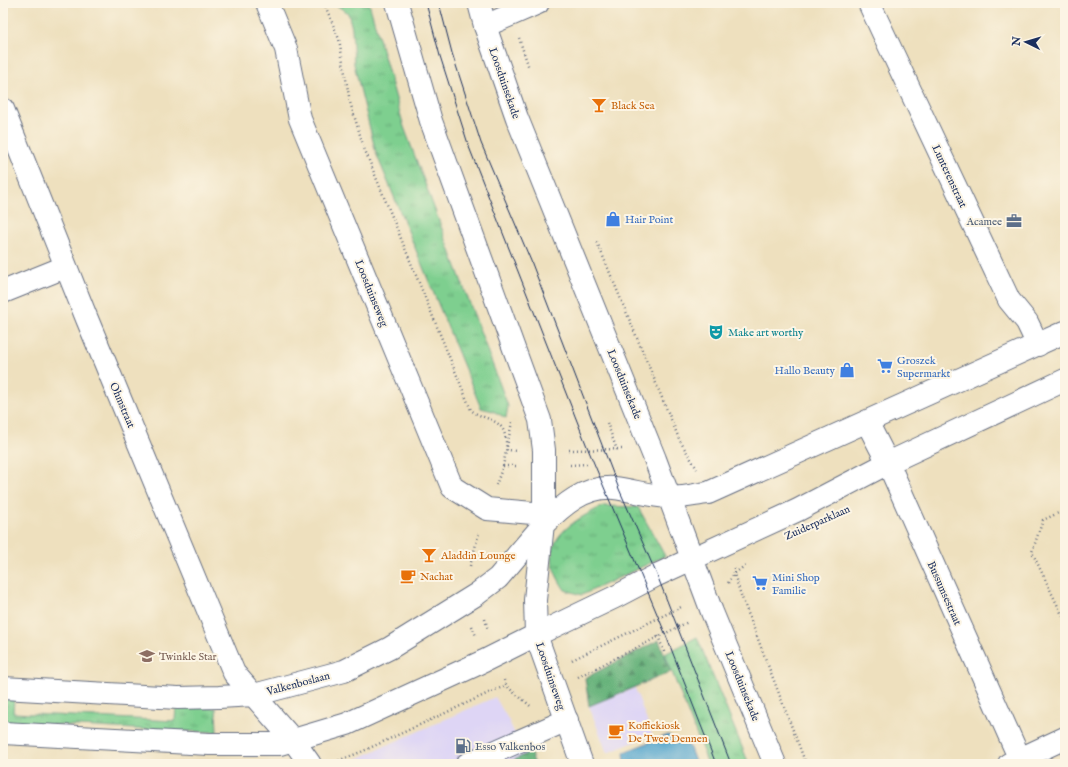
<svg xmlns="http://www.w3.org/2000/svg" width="1068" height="767" font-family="'IM FELL English',serif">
<defs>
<pattern id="grass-tufts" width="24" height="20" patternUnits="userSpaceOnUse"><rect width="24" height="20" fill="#7ecf8f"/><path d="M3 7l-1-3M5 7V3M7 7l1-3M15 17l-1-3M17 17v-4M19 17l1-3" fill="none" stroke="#66a878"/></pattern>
<pattern id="forest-firs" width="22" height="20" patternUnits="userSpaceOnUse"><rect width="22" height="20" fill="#66b27a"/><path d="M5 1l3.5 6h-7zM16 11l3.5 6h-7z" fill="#539167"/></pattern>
</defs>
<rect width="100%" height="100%" fill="#fcf5e5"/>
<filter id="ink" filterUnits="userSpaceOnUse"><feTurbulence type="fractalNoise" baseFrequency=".025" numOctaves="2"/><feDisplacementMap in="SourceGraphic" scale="8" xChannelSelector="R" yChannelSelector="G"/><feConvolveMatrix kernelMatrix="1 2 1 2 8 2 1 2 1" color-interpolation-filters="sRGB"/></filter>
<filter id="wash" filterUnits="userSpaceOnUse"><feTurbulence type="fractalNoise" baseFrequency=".012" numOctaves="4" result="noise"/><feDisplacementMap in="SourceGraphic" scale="16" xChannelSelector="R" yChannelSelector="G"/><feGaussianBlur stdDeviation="0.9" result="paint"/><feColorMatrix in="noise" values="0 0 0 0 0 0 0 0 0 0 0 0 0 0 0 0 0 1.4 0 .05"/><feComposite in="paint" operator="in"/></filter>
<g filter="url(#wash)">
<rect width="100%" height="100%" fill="#eee0be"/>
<path fill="#ded5f5" d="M 635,688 L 652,735 L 607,753 L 589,706 Z
M 495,697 L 508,719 L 514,732 L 530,752 L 506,764 L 345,764 Z"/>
<path fill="url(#grass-tufts)" stroke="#4c7f76" d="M 333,3 L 369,3 L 404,127 L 508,406 L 506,418 L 493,411 L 481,408 L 376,153 L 354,64 L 352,28 L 348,13 Z
M 603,506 L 638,507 L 665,556 L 582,595 L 565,590 C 534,545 564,525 603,506 Z
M 697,637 L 749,764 L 708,764 L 665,654 Z
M 3,699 L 14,699 L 13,713 L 175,721 L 176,707 L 216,708 L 217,732 L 172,731 L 3,722 Z"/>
<path fill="url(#forest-firs)" stroke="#40706c" d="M 659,640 L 671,672 L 589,706 L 585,678 Z
M 530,752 L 535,764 L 506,764 Z"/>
<path fill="#52a5cd" stroke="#366a96" d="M 668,735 L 689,746 L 696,764 L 620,764 L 625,762 L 624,752 Z"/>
</g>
<g filter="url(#ink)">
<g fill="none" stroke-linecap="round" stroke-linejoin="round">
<defs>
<path id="minor" d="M 267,3 L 286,49 L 300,119 L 452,487 L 487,509 L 544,514
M 869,3 L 1009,300 L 1027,322 L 1038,345
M 485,26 L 538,3
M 3,109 L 87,319 L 234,673 L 293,740 L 310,764
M 3,292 L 65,267
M 867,422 L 888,463 L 1022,764
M 3,688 L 178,698 L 219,697 L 254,695 L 344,671 L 390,648 L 477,594 L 498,578 L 543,525
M 3,733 L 209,744 L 280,744 L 347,724 L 484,661 L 536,635
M 467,764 L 567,720
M 1009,764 L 1065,738"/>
<path id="major" d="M 397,3 L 431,121 L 540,420 L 544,450 L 544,514 L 535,600 L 536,635 L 582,764
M 479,3 L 485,26 L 517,118 L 655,459 L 712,612 L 775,764
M 543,525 C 562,506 584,486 614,488 C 632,490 650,496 669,497 C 681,499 696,494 708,493 L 1065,332
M 536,635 L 617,596 L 657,575 L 798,510 L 888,463 L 1065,380"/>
</defs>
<use href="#minor" stroke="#656d80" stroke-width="24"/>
<use href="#major" stroke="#656d80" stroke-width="24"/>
<path stroke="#656d80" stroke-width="2.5" stroke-dasharray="1 3" stroke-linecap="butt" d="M 324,3 L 339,39 L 350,102 L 364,148 L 471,410 C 480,418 495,418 502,428 C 506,433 506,444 507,450 L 518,451
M 519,38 L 529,68
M 597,242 L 680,441 L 697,469
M 607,423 L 617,450
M 569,450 L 624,449
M 570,465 L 587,464
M 503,466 L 519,466
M 496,485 L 503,466 L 512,422
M 1065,510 L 1043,520 L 1032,552 L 1065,621
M 470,566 L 479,533
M 734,568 L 734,574 L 741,595 L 806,764
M 728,583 L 734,574 L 747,564
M 485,619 L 488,630
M 472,626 L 476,636
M 658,636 L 665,654
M 572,660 L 683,606
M 578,677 L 688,622
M 504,680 C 507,690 523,698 531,707
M 335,762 L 361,752 L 495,690 L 506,686"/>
<use href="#minor" stroke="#fff" stroke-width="22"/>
<use href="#major" stroke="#fff" stroke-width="22"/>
<path stroke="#1b2f5e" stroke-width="1" d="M 426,3 L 440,56 L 469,147 L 588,449 L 665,633 L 716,764
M 439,3 L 452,53 L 481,143 L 531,261 L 619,489 L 657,575 L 731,764"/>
</g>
</g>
<defs>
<symbol id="bar-bare" viewBox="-9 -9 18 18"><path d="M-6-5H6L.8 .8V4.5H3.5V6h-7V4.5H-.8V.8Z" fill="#e8710a" stroke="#fcf5e5" stroke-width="2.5" paint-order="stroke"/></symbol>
<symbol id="shop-bare" viewBox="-9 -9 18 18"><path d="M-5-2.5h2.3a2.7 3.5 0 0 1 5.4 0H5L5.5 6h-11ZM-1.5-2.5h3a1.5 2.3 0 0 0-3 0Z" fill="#3f7fe0" stroke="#fcf5e5" stroke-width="2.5" paint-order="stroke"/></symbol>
<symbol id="office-bare" viewBox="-9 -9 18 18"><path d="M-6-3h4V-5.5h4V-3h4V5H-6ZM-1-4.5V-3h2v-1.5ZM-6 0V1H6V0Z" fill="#5c6f8a" stroke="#fcf5e5" stroke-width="2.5" paint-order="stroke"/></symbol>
<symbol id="theatre-bare" viewBox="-9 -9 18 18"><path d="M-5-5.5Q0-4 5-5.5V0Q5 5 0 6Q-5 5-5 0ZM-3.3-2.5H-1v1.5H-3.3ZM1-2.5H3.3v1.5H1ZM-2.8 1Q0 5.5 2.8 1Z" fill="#0f9aa8" stroke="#fcf5e5" stroke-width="2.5" paint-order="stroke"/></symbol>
<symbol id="supermarket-bare" viewBox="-9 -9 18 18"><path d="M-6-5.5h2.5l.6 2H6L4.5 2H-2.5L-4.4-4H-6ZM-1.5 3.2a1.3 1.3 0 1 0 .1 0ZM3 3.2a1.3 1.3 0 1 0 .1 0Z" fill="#3f7fe0" stroke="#fcf5e5" stroke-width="2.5" paint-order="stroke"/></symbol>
<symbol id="cafe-bare" viewBox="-9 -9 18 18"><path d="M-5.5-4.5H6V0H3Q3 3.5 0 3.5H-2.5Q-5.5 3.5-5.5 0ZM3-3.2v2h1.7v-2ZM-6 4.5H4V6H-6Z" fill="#e8710a" stroke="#fcf5e5" stroke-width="2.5" paint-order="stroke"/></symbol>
<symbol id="school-bare" viewBox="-9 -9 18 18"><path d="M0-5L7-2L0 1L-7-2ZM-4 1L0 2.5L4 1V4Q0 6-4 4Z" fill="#8d6e63" stroke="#fcf5e5" stroke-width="2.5" paint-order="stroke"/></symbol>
<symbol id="fuel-bare" viewBox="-9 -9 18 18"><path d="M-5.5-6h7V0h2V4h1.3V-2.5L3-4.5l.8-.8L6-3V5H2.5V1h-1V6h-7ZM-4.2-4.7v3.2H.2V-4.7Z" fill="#5c6f8a" stroke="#fcf5e5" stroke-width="2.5" paint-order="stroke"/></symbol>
</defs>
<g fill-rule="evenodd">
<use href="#bar-bare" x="588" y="94" width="22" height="22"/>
<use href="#shop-bare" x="602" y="208" width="22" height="22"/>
<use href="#office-bare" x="1003" y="210" width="22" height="22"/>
<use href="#theatre-bare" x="705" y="321" width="22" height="22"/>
<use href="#supermarket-bare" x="874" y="355" width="22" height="22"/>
<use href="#shop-bare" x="836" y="359" width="22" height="22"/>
<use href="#bar-bare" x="418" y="544" width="22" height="22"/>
<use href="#cafe-bare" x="397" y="565" width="22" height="22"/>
<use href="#supermarket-bare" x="749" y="572" width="22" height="22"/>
<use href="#school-bare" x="136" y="645" width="22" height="22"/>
<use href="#cafe-bare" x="605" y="720" width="22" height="22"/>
<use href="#fuel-bare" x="452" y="735" width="22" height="22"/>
</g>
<g text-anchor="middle" stroke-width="4" stroke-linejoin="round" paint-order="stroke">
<g font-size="11" fill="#1b2f5e" stroke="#fcf5e5">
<text transform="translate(505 83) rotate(71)" y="4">Loosduinsekade</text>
<text transform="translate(950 176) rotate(65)" y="4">Lunterenstraat</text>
<text transform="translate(372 293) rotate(68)" y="4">Loosduinseweg</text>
<text transform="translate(625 384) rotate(68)" y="4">Loosduinsekade</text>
<text transform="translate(123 405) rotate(67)" y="4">Ohmstraat</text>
<text transform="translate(817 522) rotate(-24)" y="4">Zuiderparklaan</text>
<text transform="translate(945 593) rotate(66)" y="4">Bussumsestraat</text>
<text transform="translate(551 676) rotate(71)" y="4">Loosduinseweg</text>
<text transform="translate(298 683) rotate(-15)" y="4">Valkenboslaan</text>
<text transform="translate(743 686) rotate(68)" y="4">Loosduinsekade</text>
</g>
<g font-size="11" fill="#c56008" stroke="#fcf5e5" text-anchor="start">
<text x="611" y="109">Black Sea</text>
<text x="441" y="559">Aladdin Lounge</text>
<text x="420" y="580">Nachat</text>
<text x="628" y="729">Koffiekiosk<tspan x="628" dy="13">De Twee Dennen</tspan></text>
</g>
<g font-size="11" fill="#366cbe" stroke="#fcf5e5" text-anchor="start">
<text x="625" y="223">Hair Point</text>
<text x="897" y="364">Groszek<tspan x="897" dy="13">Supermarkt</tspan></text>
<text x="835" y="374" text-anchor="end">Hallo Beauty</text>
<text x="772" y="581">Mini Shop<tspan x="772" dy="13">Familie</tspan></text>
</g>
<g font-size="11" fill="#4e5e75" stroke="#fcf5e5" text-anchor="end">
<text x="1002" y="225">Acamee</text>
<text x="475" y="750" text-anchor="start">Esso Valkenbos</text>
</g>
<g font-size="11" fill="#0d838f" stroke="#fcf5e5" text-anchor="start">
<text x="728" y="336">Make art worthy</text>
</g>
<g font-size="11" fill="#785e54" stroke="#fcf5e5" text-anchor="start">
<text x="159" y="660">Twinkle Star</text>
</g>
</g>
<rect width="1068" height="767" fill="none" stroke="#fcf5e5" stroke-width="16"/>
<g transform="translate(1026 42) rotate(275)" stroke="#fcf5e5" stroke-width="3" paint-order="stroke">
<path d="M0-3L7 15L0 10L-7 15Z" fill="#1b2f5e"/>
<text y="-6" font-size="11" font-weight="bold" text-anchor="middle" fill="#1b2f5e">N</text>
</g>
</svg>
